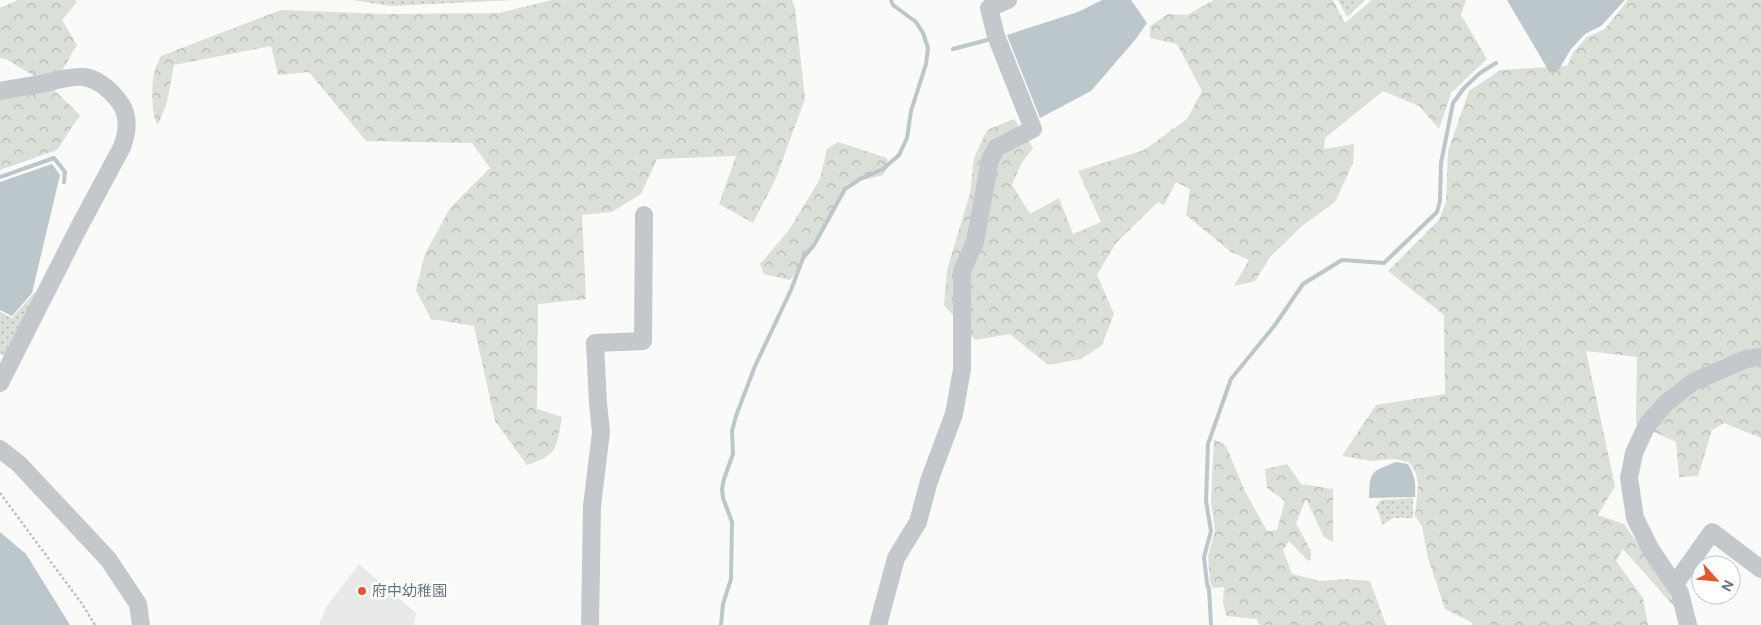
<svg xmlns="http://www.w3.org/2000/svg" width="1761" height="625" font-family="'DM Sans','Noto Sans JP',sans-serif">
<defs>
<pattern id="grass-dots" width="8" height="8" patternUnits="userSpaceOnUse" patternTransform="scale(1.25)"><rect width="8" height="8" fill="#dadfd7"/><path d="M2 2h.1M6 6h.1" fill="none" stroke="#b4b9b4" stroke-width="1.8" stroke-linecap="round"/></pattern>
<pattern id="forest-crowns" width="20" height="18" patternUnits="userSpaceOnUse" patternTransform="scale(1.25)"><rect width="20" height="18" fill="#dadfd7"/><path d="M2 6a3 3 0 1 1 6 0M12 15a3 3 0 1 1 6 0" fill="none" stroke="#b4b9b4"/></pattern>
</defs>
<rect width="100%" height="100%" fill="#fafaf8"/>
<path fill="#e8e9e9" d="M 359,564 L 416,613 L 414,625 L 319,625 L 326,607 Z"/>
<path fill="url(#grass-dots)" d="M 353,0 L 514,0 L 390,6 Z
M 1338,0 L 1365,0 L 1347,17 Z
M 35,292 L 38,294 L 6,357 L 0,354 L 0,312 L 12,318 Z
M 1413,498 L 1413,518 L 1393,518 L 1383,525 L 1376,507 L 1381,500 Z"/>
<path fill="url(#forest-crowns)" d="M 18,0 L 75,0 L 77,2 L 62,20 L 77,45 L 60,74 L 34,76 L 6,59 L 0,58 L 0,8 Z
M 552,0 L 792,0 L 795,8 L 805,99 L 776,178 L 753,223 L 719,204 L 736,156 L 657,159 L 641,194 L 612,212 L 582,215 L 586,299 L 538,304 L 537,409 L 562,417 C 556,448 559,454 527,465 L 495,421 L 474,326 L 431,319 L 416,290 L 425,254 L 450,208 L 490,168 L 472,143 L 366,141 L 309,72 L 278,75 L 271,46 L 174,65 L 167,102 L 158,125 C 151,117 151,81 155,70 C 156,65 159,60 161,56 L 281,10 L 388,14 L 499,13 Z
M 1214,0 L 1333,0 L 1345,23 L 1372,0 L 1466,0 L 1461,15 L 1487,59 L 1451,93 L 1439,129 L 1419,106 L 1383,91 L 1325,138 L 1324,149 L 1354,144 L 1353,163 L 1335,202 L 1302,226 L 1270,257 L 1255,281 L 1234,286 L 1249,260 L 1231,252 L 1186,215 L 1190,189 L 1176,182 L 1164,205 L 1158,202 L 1116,243 L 1097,275 L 1114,314 L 1102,345 L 1081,359 L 1048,365 L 1010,334 L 975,340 L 944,305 L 947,270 L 970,193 L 974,158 L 987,130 L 1014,119 L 1033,148 L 1021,164 L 1012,185 L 1030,214 L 1059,198 L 1073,234 L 1101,222 L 1078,171 L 1144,150 L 1187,119 L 1202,91 L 1177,44 L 1150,38 L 1150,26 L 1168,14 L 1187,15 Z
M 1628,0 L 1761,0 L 1761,438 L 1724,423 L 1712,430 L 1698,476 L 1679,477 L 1676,442 L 1636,424 L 1637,357 L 1586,351 L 1615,486 L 1598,515 L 1624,524 L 1657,571 L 1679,612 L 1623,549 L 1616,561 L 1643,598 L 1648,625 L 1473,625 L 1471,622 L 1445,609 L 1428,558 L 1422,526 L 1415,516 L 1418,485 L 1416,473 L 1409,462 L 1394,459 L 1372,461 L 1342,456 L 1376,405 L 1445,394 L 1444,315 L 1388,271 L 1439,220 L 1446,202 L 1448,151 L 1469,91 L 1500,70 L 1567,66 L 1573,53 L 1587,37 L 1605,29 Z
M 53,89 L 80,115 L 57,150 L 0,170 L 0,97 Z
M 838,142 L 887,158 L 888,167 L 883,175 L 847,184 C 833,219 813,250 790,280 L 764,274 L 760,264 L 789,230 L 820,179 L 827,149 Z
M 1214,439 L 1226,446 L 1244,489 L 1267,531 L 1277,530 L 1285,501 L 1267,488 L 1265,469 L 1287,464 L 1301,484 L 1333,489 L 1333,542 L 1324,537 L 1306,499 L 1296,523 L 1311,551 L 1311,560 L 1308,561 L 1289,541 L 1283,550 L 1292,574 L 1321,581 L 1347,579 L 1370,581 L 1386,625 L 1259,625 L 1257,619 L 1226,616 L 1223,602 L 1224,587 L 1213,588 L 1210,582 L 1208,556 L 1215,531 L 1211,501 Z"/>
<path fill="#bbc7cb" d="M 1102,0 L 1131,0 L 1147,23 L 1135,40 L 1091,91 L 1040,118 L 1007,35 L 1078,12 Z
M 1507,0 L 1625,0 L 1601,26 L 1585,34 L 1571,49 L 1559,69 L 1550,73 Z
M 52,164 L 60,175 L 32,293 L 12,316 L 0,310 L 0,182 Z
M 1396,462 L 1408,464 C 1415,475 1416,484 1415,497 L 1369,498 C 1370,470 1371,472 1396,462 Z
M 0,532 L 26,554 L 70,625 L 0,625 Z"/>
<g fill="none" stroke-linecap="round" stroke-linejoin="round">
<path stroke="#bbc7cb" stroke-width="4" d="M 953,49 L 991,39
M 0,177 L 54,158 L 65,172 L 64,182
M 721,625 L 723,604 L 731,579 L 732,522 L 723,498 L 722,489 L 724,479 L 733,454 L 732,431 L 736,416 L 755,366 L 791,290 L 803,258 L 814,245 L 845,189 L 860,179 L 883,169 L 899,155 L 907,138 L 911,111 L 926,64 L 928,48 L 923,33 L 916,22 L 893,5 L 891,0
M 1211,625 L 1209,589 L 1207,584 L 1204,557 L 1211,531 L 1206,501 L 1208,444 L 1231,379 L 1275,325 L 1303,284 L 1342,260 L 1384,263 L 1437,212 L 1440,201 L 1441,163 L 1453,103 L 1464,88 L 1480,73 L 1496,63"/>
<path stroke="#bbbfc2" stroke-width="2.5" stroke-dasharray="2.5 2.5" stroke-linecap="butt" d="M 0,493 L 82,604 L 95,625"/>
<path stroke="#c3c8cc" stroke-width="18" d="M 0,91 C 15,88 30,86 46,83 C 57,80 72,76 84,77 C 98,79 110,90 118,100 C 130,114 128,131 122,147 L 78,229 L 0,383
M 0,449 L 19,464 L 108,559 L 138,604 L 141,625
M 1675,584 L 1712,532 L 1761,569
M 590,625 L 592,506 L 601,432 L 598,403 L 595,343 L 643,341 L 644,215
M 878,625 L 896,558 L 918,522 L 929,481 L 954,414 L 962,369 L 962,271 L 975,242 L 990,160 L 996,148 L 1033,129 L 996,36 L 989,8 L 1008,0
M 1688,625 L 1680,593 L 1651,550 L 1635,518 L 1629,478 L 1634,453 L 1647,425 L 1666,403 L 1693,382 L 1746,359 L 1761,357"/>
</g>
<circle fill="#e4572e" stroke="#fff" stroke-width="2" cx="362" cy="591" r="5"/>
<g text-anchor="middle" stroke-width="5" stroke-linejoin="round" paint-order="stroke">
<g font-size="15" fill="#657683" stroke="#fff" text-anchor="start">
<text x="372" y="596">府中幼稚園</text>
</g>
</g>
<g transform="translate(1716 580) rotate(117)"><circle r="24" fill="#ffffff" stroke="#c1c8cd"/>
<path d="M0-4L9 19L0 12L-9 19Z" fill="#e4572e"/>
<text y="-8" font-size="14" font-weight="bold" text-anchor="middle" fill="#657683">N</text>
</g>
</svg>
